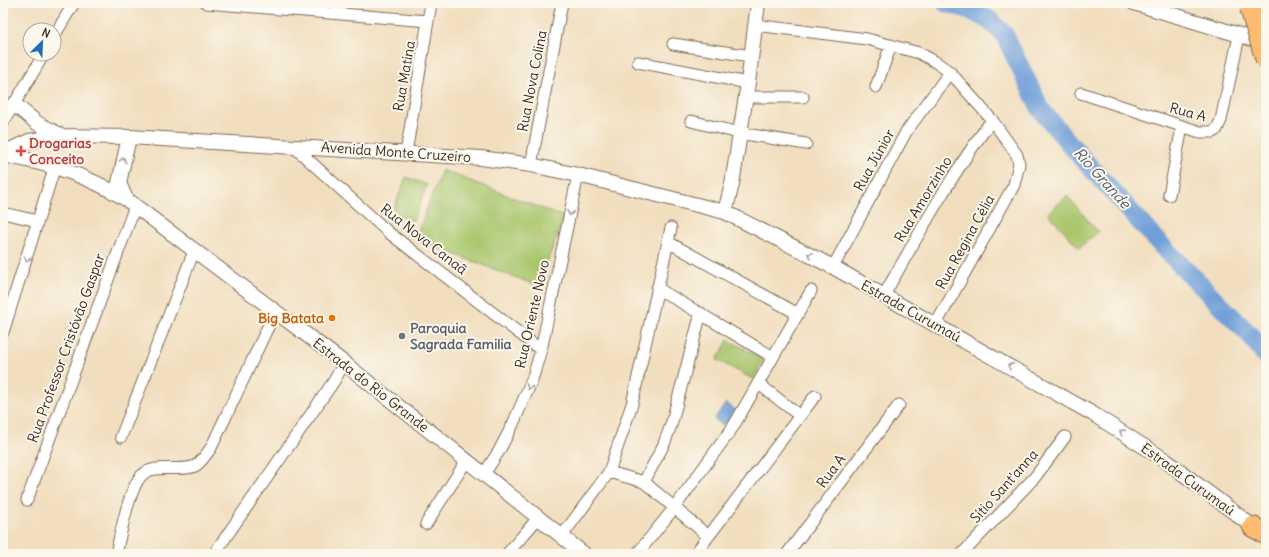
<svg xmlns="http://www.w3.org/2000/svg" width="1269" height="557" font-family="Delius,sans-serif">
<rect width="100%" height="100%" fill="#fbf7ec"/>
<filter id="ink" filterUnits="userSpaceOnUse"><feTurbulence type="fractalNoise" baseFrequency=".025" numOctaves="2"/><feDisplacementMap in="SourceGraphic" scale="8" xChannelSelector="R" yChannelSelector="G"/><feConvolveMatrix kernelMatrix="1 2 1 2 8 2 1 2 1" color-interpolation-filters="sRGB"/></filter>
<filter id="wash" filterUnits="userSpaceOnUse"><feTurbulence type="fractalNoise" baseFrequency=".012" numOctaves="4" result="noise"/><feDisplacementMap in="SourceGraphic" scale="16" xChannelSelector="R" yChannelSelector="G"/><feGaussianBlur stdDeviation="0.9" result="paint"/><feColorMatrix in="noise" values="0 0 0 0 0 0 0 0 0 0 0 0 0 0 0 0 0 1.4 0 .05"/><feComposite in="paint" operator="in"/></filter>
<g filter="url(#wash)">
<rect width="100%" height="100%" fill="#f1debe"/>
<path fill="#a9c66d" stroke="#727846" d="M 442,170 L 564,217 L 538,286 L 415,239 Z
M 406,177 L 427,185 L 413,221 L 392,213 Z
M 1067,196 L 1098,232 L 1079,248 L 1048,213 Z
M 728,340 L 764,359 L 753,379 L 717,360 Z"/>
<path fill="#709fd9" stroke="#56647c" d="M 726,403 L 736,410 L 724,426 L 714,419 Z"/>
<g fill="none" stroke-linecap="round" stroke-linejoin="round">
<path stroke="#709fd9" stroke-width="19" d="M 946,3 L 968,9 L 989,20 L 1004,34 L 1041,110 L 1081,157 L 1163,247 L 1252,337 L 1266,356"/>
</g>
</g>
<g filter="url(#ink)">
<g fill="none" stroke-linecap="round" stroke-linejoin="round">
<defs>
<path id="minor" d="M 206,3 L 428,21
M 755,25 L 867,39 L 919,53 L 934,61 L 950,72 L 992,120 L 1017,155 L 1019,164 L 1014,185 L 936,324
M 54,36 L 74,3
M 673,44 L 751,56
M 638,62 L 748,83
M 876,87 L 891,45
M 1081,93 L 1200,132 L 1213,132 L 1217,129 L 1221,120 L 1239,36
M 746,97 L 803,97
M 691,121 L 739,133 L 806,144
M 3,123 L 44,54
M 293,146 L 388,232 L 541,350
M 406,153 L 431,3
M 531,165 L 562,3
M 1169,195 L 1182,127
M 3,213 L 38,221
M 668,242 L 798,314
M 833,267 L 906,132 L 950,72
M 657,288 L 773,357
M 884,295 C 918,236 950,176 992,120
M 3,332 L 55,166
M 759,384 L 800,416
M 121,437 L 194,251
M 609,472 L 644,482 L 708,536
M 484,474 L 499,451 L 513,424 L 532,380 L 541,350 L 578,175
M 644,482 L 664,444 L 671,425 L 701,313
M 27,500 L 135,206
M 426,524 L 467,460
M 562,536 L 609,472 L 632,404 L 671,228
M 116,554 C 120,536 129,489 141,476 C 154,462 180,473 195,466 C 202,462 206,454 211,448 L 275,312
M 214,554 L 334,381 L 344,363
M 507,554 L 539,517
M 637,554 L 675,507 L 733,427 L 811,291
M 695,554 L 815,396
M 787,554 L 899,405
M 962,554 L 1035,477 L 1065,437"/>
<path id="tertiary" d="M 1134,3 L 1266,43
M 14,104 L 37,123 L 62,136
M 3,153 L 29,141 L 62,136 L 129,137 L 481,158 L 531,165 L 578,175 L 725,212 L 833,267 L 1093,414 L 1165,460 L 1260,532
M 3,155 C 49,163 86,175 126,199 L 344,363 L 584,554
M 126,199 L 119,183 L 129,137
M 725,212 L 732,184 L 748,83 L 758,3"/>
<path id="motorway" d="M 1253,527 L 1266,534"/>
</defs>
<use href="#minor" stroke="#7b6956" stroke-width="13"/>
<use href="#tertiary" stroke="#7b6956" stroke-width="16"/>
<use href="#motorway" stroke="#7b6956" stroke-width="22"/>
<use href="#minor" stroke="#fff" stroke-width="11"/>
<use href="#tertiary" stroke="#fff" stroke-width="14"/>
<use href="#motorway" stroke="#fdbc70" stroke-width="20"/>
<defs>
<path id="motorway-bridge" d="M 1250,8 L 1266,60"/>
</defs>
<use href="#motorway-bridge" stroke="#7b6956" stroke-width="22" stroke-linecap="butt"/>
<use href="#motorway-bridge" stroke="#fdbc70" stroke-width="20"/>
</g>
<defs><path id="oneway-chevron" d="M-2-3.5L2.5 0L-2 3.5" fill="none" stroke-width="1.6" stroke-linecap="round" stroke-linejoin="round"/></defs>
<g stroke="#a79f9a">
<use href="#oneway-chevron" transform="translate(123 160) rotate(-76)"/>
<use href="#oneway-chevron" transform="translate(570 213) rotate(102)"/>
<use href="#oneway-chevron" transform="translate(810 255) rotate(-153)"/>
<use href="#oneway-chevron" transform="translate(27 259) rotate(107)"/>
<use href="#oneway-chevron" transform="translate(1010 366) rotate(-151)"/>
<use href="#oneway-chevron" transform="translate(529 387) rotate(113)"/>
<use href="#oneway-chevron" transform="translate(1122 432) rotate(-147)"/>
</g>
</g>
<path fill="#e0444e" stroke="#fbf7ec" stroke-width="1.5" d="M19 145h4v4h4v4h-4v4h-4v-4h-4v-4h4z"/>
<circle fill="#e8710a" stroke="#fbf7ec" stroke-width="1.5" cx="332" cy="318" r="4"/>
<circle fill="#6b7280" stroke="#fbf7ec" stroke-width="1.5" cx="402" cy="336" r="4"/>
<g text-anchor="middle" stroke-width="4" stroke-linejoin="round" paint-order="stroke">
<g font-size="14" fill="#3b2a1e" stroke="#fbf7ec">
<text transform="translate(404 76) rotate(-80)" y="5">Rua Matina</text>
<text transform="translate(532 81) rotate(-79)" y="5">Rua Nova Colina</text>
<text transform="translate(1188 112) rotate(15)" y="5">Rua A</text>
<text transform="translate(396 152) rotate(4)" y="5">Avenida Monte Cruzeiro</text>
<text transform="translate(874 160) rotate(-61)" y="5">Rua Júnior</text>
<text transform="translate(923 199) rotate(-59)" y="5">Rua Amorzinho</text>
<text transform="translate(424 239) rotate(38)" y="5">Rua Nova Canaã</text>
<text transform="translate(965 242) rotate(-61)" y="5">Rua Regina Célia</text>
<text transform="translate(911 311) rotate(29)" y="5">Estrada Curumaú</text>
<text transform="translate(532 314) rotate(-77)" y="5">Rua Oriente Novo</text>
<text transform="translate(66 348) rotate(-70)" y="5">Rua Professor Cristóvão Gaspar</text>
<text transform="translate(371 385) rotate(38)" y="5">Estrada do Rio Grande</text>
<text transform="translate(831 471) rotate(-53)" y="5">Rua A</text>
<text transform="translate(1188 479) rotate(36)" y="5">Estrada Curumaú</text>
<text transform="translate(1004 486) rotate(-48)" y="5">Sítio Sant'anna</text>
</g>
<g font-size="14" font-weight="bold" fill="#be3a42" stroke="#fbf7ec" text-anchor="start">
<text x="29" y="148">Drogarias<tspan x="29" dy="16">Conceito</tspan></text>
</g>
<g font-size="14" font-weight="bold" fill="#c56008" stroke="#fbf7ec" text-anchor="end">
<text x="324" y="323">Big Batata</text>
</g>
<g font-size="14" font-weight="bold" fill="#5b616d" stroke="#fbf7ec" text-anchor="start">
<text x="410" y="333">Paroquia<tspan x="410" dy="16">Sagrada Familia</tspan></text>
</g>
<g font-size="15" font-style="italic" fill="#505969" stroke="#fbf7ec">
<text transform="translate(1102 178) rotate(48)" y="5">Rio Grande</text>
</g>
</g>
<rect width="1269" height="557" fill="none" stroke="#fbf7ec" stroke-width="16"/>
<g transform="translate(42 42) rotate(24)"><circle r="19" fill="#fbf7ec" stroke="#aea59a"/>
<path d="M0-3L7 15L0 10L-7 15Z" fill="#1f6fb2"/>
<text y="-6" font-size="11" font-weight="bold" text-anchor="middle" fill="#3b2a1e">N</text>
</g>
</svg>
